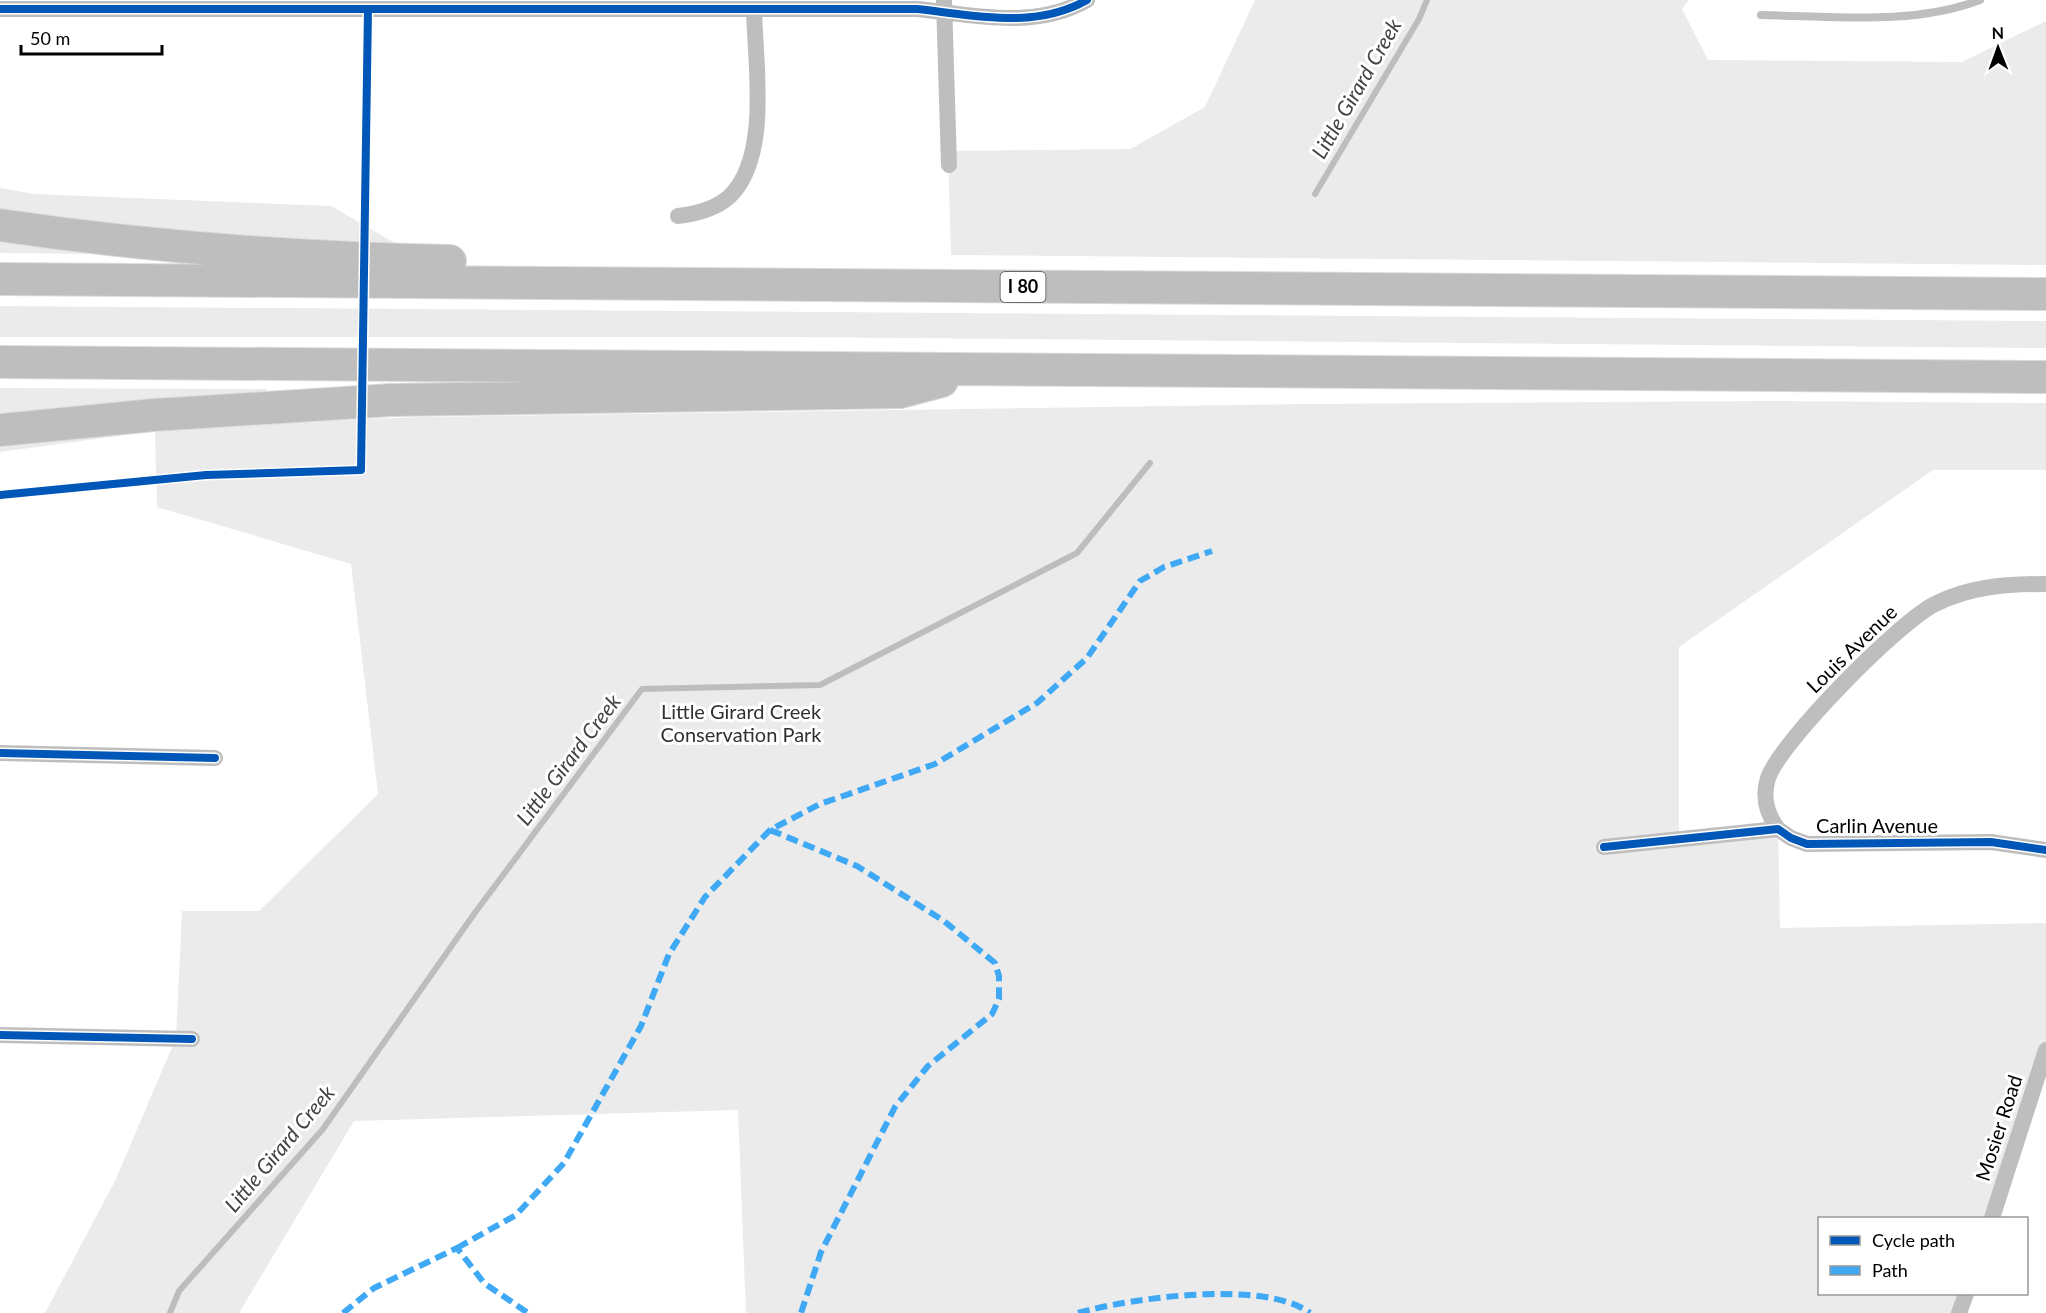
<svg xmlns="http://www.w3.org/2000/svg" width="2046" height="1313" font-family="Lato,sans-serif">
<rect width="100%" height="100%" fill="#fff"/>
<path fill="#ebebeb" d="M 1255,0 L 1689,0 L 1682,9 L 1708,60 L 1962,62 L 2046,21 L 2046,265 L 951,255 L 948,151 L 1130,149 L 1205,107 Z
M 0,188 L 35,194 L 331,206 L 395,243 C 262,245 132,227 0,210 Z
M 0,234 L 89,247 L 88,254 L 0,253 Z
M 0,306 L 2046,321 L 2046,348 L 789,337 L 0,337 Z
M 0,388 L 267,389 L 268,396 L 0,420 Z
M 1767,401 L 2046,403 L 2046,470 L 1933,470 L 1679,647 L 1679,838 L 1778,829 L 1780,928 L 2046,923 L 2046,1050 L 1992,1218 L 1820,1218 L 1820,1294 L 1966,1294 L 1959,1313 L 746,1313 L 738,1110 L 354,1121 L 239,1313 L 45,1313 L 115,1181 L 176,1038 L 182,911 L 259,911 L 378,794 L 351,564 L 157,507 L 155,431 L 0,452 L 0,443 L 210,424 L 427,417 L 1307,404 Z"/>
<g fill="none" stroke-linecap="round" stroke-linejoin="round">
<path stroke="#bdbdbd" stroke-width="6" d="M 1315,194 L 1419,19 L 1427,0
M 170,1313 L 179,1291 L 323,1129 L 474,914 L 642,689 L 820,685 L 1077,553 L 1150,463"/>
<defs>
<path id="motorway" d="M 0,225 C 149,247 300,258 450,261
M 0,279 L 2046,294
M 0,362 L 2046,377
M 0,430 L 154,415 L 391,400 L 900,392 L 942,381"/>
</defs>
<use href="#motorway" stroke="#dbdbdb" stroke-width="34"/>
<path stroke="#bebebe" stroke-width="8" d="M 1761,15 C 1832,16 1912,26 1980,0"/>
<path stroke="#bebebe" stroke-width="16" d="M 944,0 L 949,165
M 0,9 L 917,9 C 974,15 1034,30 1087,0
M 678,216 C 696,214 715,209 729,197 C 771,158 755,62 754,10
M 0,753 L 215,758
M 1778,829 C 1766,813 1762,797 1768,778 C 1781,741 1899,622 1935,604 C 1971,586 2007,584 2046,584
M 1604,847 L 1778,829 L 1791,838 L 1807,844 L 1991,842 L 2046,850
M 0,1035 L 192,1039
M 1992,1218 L 2046,1050
M 1959,1313 L 1966,1294"/>
<use href="#motorway" stroke="#bebebe" stroke-width="32"/>
<path stroke="#3fa9f5" stroke-width="6" stroke-dasharray="12 6" stroke-linecap="butt" d="M 770,830 L 857,866 L 944,921 L 995,963 L 999,976 L 999,999 L 992,1014 L 928,1066 L 895,1107 L 821,1252 L 801,1313
M 457,1248 L 516,1215 L 564,1163 L 641,1026 L 669,954 L 705,897 L 770,830 L 820,804 L 935,764 L 1037,703 L 1087,658 L 1140,581 L 1164,567 L 1212,551
M 343,1313 L 374,1288 L 457,1248 L 484,1283 L 528,1313
M 1078,1313 C 1130,1298 1265,1279 1310,1313"/>
<defs>
<path id="cycleway" d="M 0,9 L 917,9 C 974,15 1034,30 1087,0
M 0,495 L 206,475 L 361,470 L 368,9
M 0,753 L 215,758
M 1604,847 L 1778,829 L 1791,838 L 1807,844 L 1991,842 L 2046,850
M 0,1035 L 192,1039"/>
</defs>
<use href="#cycleway" stroke="#fff" stroke-width="11"/>
<use href="#cycleway" stroke="#0057b8" stroke-width="8"/>
</g>
<g text-anchor="middle" stroke-width="6" stroke-linejoin="round" paint-order="stroke">
<rect fill="#fff" stroke="#4c4c4c" stroke-width="1.5" x="1000.5" y="272" width="45" height="30" rx="4.5"/>
<g font-size="18" font-weight="bold" fill="#000">
<text x="1023" y="293">I 80</text>
</g>
<g font-size="20" fill="#000" stroke="#fff">
<text transform="translate(1852 649) rotate(-44)" y="7">Louis Avenue</text>
<text x="1877" y="833">Carlin Avenue</text>
<text transform="translate(1999 1128) rotate(-72)" y="7">Mosier Road</text>
</g>
<g font-size="20" fill="#313131" stroke="#fff">
<text x="741" y="719">Little Girard Creek<tspan x="741" dy="23">Conservation Park</tspan></text>
</g>
<g font-size="21" font-style="italic" fill="#424242" stroke="#fff">
<text transform="translate(1357 89) rotate(-60)" y="7">Little Girard Creek</text>
<text transform="translate(569 760) rotate(-53)" y="7">Little Girard Creek</text>
<text transform="translate(280 1149) rotate(-50)" y="7">Little Girard Creek</text>
</g>
</g>
<rect x="1818" y="1217" width="210" height="78" fill="#ffffff" stroke="#999999" stroke-width="1.5"/>
<rect x="1830" y="1236" width="30" height="9" fill="#0057b8" stroke="#999999" stroke-width="1.5"/>
<text x="1872" y="1247" font-size="18" fill="#000000">Cycle path</text>
<rect x="1830" y="1266" width="30" height="9" fill="#3fa9f5" stroke="#999999" stroke-width="1.5"/>
<text x="1872" y="1277" font-size="18" fill="#000000">Path</text>
<g transform="translate(1998 48) rotate(359)" stroke="#ffffff" stroke-width="4.5" paint-order="stroke">
<path d="M0-4.5L10 22L0 15L-10 22Z" fill="#000000"/>
<text y="-9" font-size="16" font-weight="bold" text-anchor="middle" fill="#000000">N</text>
</g>
<path d="M21 45v9h141v-9" fill="none" stroke="#000000" stroke-width="3"/>
<text x="30" y="45" font-size="18" fill="#000000" stroke="#ffffff" stroke-width="4.5" paint-order="stroke">50 m</text>
</svg>
